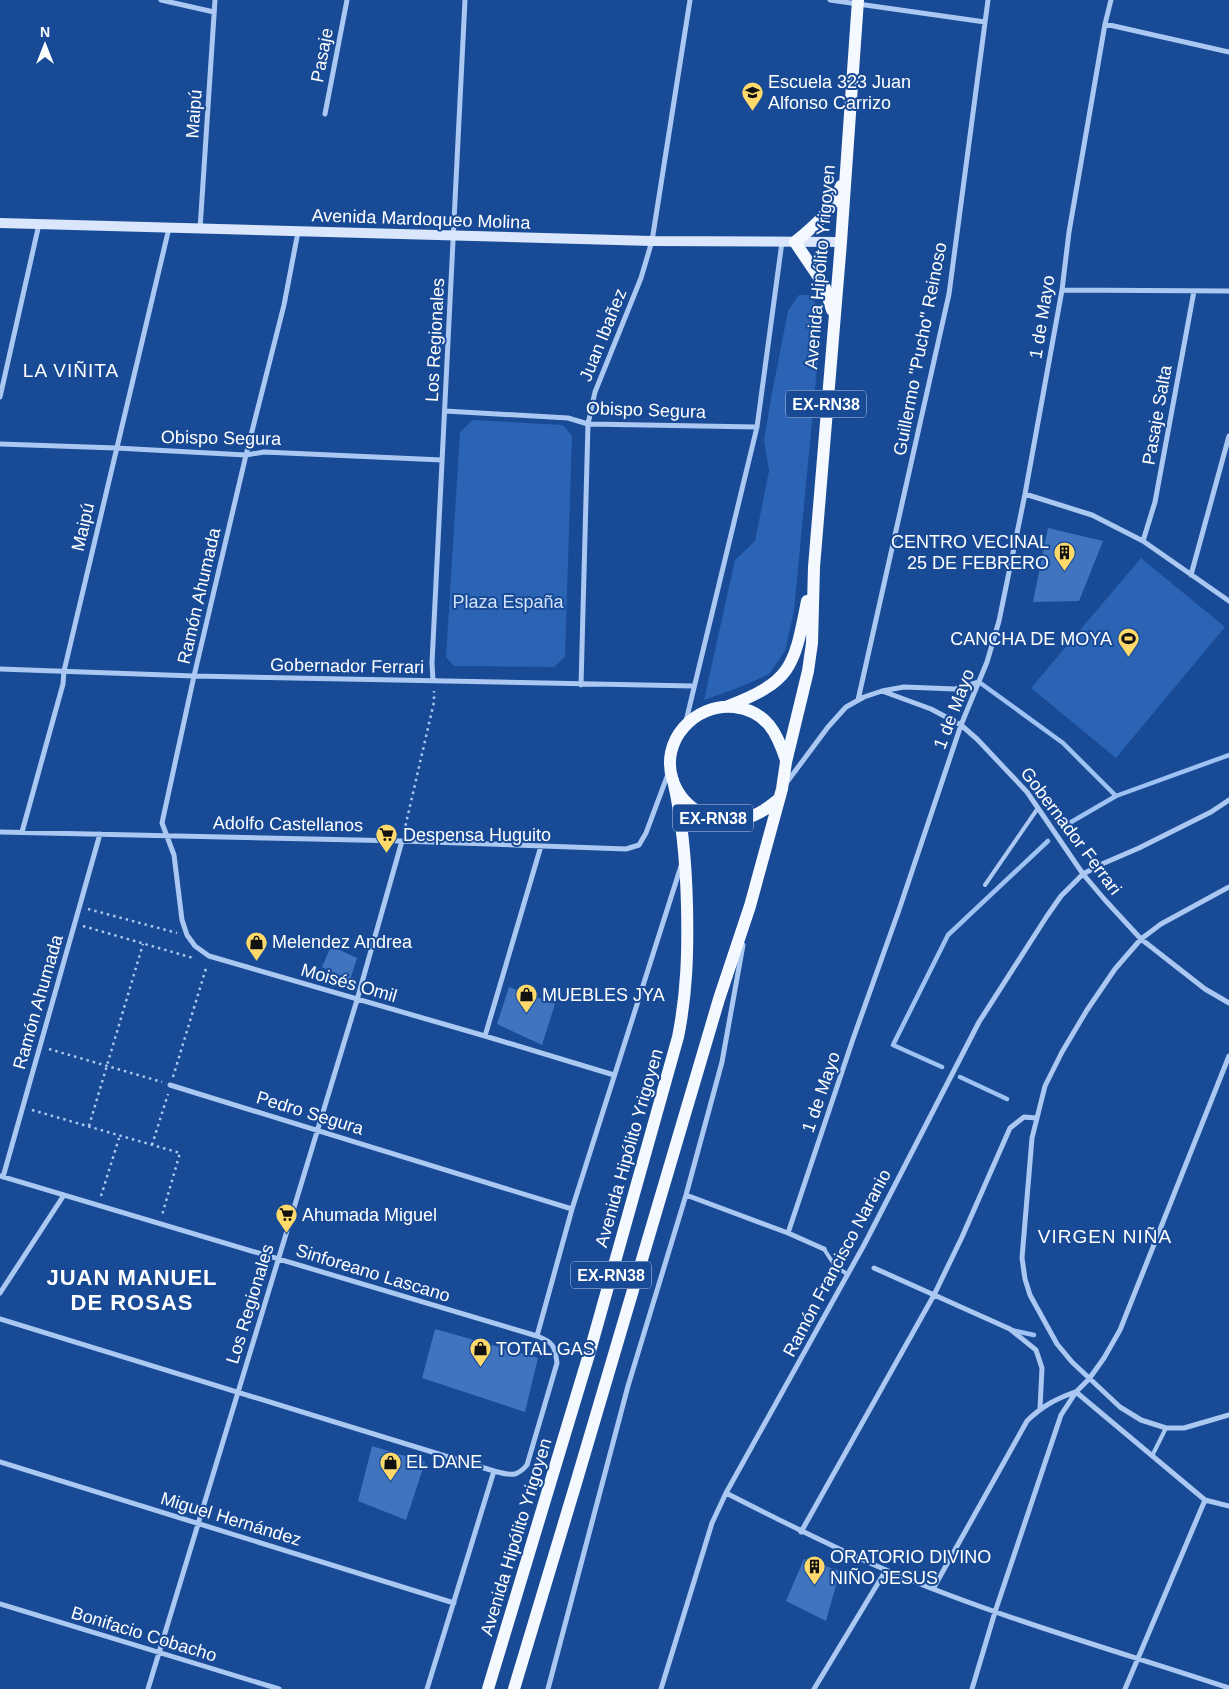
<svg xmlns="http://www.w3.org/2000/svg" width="1229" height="1689" font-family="Helvetica,sans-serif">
<rect width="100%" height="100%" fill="#184a96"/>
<path fill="#2b64b5" d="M 799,295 L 811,295 L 820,313 L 819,347 L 794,611 L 785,651 L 769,674 L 743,686 L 704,700 L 735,560 L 755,541 L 769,471 L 764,440 L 772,393 L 788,311 Z
M 473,420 L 563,425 L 572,436 L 565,657 L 554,667 L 454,666 L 446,657 L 460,432 Z
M 1141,558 L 1225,627 L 1116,758 L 1031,688 Z"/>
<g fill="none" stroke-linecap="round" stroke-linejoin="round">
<path stroke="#9dc2f3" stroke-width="4.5" d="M 979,682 L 1063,743 L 1116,796
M 1066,825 L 1116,796 L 1229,755
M 942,1067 L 893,1045 L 948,935 L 1048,841
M 960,1077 L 1007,1099
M 1011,1330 L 1034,1335"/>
</g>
<path fill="#4074be" d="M 1048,528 L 1103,541 L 1079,601 L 1033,602 Z
M 331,946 L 357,958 L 350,980 L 322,967 Z
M 509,987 L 555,1004 L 542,1045 L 497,1024 Z
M 435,1329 L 538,1358 L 525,1412 L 422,1378 Z
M 372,1446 L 425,1462 L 406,1520 L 358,1501 Z
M 804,1559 L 840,1571 L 826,1621 L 786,1601 Z"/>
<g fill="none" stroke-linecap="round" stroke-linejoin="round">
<path stroke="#aac8f1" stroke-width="2.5" stroke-dasharray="2.5 4" stroke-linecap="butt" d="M 404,832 L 434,702 L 434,691
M 88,909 L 177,933
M 83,926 L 193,958
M 49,1049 L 162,1082
M 173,1077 L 207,965
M 32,1110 L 180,1153 L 162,1215
M 89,1126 L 143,944
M 152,1145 L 168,1094
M 101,1196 L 120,1135"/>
<path stroke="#aac8f1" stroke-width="4" d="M 985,885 L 1038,808
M 824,1249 L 835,1266 L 847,1274
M 1152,1456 L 1166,1428"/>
<path stroke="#aac8f1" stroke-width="5" d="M 161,0 L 214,12
M 830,0 L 985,22
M 1105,24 L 1229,52
M 325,114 L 347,0
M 200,229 L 215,0
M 298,232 L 284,305 L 246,455 L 194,676 L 162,823 L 174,855 L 182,920 L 187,935 L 195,946 L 209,956 L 485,1036 L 614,1075
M 1062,290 L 1229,291
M 0,397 L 39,224
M 445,411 L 568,418 L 588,424 L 757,427
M 0,444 L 116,448 L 246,455 L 264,452 L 442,460
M 1025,494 L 1092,515 L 1143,541 L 1229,601
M 1143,541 L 1155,502 L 1194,291
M 1191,575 L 1229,436
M 0,669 L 194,676 L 693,686
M 433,681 L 432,663 L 465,0
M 581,685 L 588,424 L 595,392 L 641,278 L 652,241 L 690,0
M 882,691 L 931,709 L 961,725 L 977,739 L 1027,792 L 1083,874 L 1105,900 L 1141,939 L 1205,989 L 1229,1003
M 858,700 L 949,294 L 988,0
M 686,721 L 757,427 L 782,242
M 787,782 L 828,727 L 846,707 L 864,697 L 882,691 L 904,687 L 955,689 L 979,682
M 0,832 L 402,841 L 626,849 L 639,845 L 646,833 L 668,774
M 22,832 L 63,684 L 64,671 L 169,228
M 1229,887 L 1161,924 L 1141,939 L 1115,969 L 1087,1010 L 1062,1052 L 1045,1086 L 1032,1138 L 1022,1258 L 1025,1279 L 1030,1295 L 1057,1344 L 1072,1362 L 1120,1407 L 1141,1420 L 1166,1428 L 1184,1428 L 1229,1415
M 485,1036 L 541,846
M 170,1085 L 572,1209
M 0,1176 L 537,1336
M 3,1177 L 100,834
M 686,1195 L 788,1233 L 824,1249
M 788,1233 L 853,1039 L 899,910 L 961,725 L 987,662 L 999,621 L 1025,494 L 1062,290 L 1069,232 L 1105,24 L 1111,0
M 874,1268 L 1010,1329 L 1036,1350 L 1042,1368 L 1040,1408
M 0,1293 L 64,1195
M 0,1319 L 494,1471
M 1076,1392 L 1205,1500 L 1229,1506
M 0,1462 L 454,1603
M 726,1493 C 779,1520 832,1547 886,1570 C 997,1617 1114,1650 1229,1688
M 801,1532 L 934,1295 L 962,1237 L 1010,1128 L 1024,1117 L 1036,1118
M 933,1589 L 1027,1421 C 1042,1406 1056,1399 1075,1392
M 0,1604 L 279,1689
M 148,1689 L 357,1000 L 402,841
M 427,1689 L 494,1471 C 510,1475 516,1478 527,1465 L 557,1363 C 555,1346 553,1342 537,1336 L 572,1209 L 681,866
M 548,1689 L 628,1386 L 686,1195 L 722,1062 L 743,945
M 661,1689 L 712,1523 L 726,1493 L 864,1245 L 979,1022 L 1047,916 L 1061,896 L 1083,874 L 1102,864 L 1139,848 L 1211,812 L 1229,800
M 814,1689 L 886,1570
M 972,1689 L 995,1612 L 1061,1415 L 1076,1392 L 1089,1379 L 1104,1358 L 1120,1330 L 1229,1056
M 1125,1689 L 1205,1500"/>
<path stroke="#d9e6fc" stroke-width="10" d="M 0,223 L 652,241 L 841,242"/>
<path stroke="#f4f8ff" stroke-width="12" d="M 832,310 L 824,285 L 795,242 C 816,225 832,211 841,186
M 728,706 C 793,681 794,666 807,601
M 779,799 C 769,807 760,814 747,818 C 716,826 684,811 673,781 C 659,741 695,703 734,707 C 767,711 777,733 786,760
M 488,1689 L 590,1351 L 678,1037 C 687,993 688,951 687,906 C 686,862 683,823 673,780
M 514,1689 L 576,1483 L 719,999 L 750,906 L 782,789 L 786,762 L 808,671 L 812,643 L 814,567 L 841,242 L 858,0"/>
</g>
<defs>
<symbol id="school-pin" viewBox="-11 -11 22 30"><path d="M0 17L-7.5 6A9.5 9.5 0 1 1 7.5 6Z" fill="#ffd96a" stroke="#184a96"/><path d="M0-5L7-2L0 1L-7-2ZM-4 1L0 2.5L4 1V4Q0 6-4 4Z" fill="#111"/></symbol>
<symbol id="building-pin" viewBox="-11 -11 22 30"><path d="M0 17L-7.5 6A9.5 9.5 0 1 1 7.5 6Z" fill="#ffd96a" stroke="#184a96"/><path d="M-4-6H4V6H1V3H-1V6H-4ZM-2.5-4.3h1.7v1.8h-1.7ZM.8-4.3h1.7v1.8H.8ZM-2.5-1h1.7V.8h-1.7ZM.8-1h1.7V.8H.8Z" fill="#111"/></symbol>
<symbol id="stadium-pin" viewBox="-11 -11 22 30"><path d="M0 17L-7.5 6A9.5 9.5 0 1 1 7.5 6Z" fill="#ffd96a" stroke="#184a96"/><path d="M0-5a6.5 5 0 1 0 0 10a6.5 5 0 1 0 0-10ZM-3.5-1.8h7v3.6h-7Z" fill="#111"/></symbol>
<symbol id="supermarket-pin" viewBox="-11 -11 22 30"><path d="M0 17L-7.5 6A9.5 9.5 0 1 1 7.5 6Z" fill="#ffd96a" stroke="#184a96"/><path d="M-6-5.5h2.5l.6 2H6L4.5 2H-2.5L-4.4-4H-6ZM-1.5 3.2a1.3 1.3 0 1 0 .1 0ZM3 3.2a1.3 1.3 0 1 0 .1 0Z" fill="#111"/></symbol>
<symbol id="shop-pin" viewBox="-11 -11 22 30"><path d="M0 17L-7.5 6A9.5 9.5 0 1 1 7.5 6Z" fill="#ffd96a" stroke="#184a96"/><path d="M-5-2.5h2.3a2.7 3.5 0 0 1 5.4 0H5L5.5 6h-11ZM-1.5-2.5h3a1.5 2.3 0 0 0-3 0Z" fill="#111"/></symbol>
</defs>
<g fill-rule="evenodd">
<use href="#school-pin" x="740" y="80" width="25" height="34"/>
<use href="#building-pin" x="1052" y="540" width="25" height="34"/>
<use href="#stadium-pin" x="1116" y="626" width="25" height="34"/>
<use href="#supermarket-pin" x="374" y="822" width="25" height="34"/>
<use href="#shop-pin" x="244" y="930" width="25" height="34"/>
<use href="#shop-pin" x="514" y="982" width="25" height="34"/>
<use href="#supermarket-pin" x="274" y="1202" width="25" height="34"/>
<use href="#shop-pin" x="468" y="1336" width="25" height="34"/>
<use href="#shop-pin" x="378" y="1450" width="25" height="34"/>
<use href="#building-pin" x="802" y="1554" width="25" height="34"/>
</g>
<g text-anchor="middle" stroke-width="4" stroke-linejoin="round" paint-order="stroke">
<g fill="#184a96" stroke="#bac9e0" stroke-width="1">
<rect x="786" y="390.5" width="80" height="27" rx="4"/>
<rect x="673" y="804.5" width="80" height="27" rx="4"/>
<rect x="571" y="1261.5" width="80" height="27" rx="4"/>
</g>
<g font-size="16" font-weight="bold" fill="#fff">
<text x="826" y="410">EX-RN38</text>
<text x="713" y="824">EX-RN38</text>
<text x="611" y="1281">EX-RN38</text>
</g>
<g font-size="18" fill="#fff" stroke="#184a96">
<text transform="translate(322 55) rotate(-79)" y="6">Pasaje</text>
<text transform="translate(194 114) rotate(-86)" y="6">Maipú</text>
<text transform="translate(421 219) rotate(2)" y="6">Avenida Mardoqueo Molina</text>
<text transform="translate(820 267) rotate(-85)" y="6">Avenida Hipólito Yrigoyen</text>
<text transform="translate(1042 317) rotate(-81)" y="6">1 de Mayo</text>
<text transform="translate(603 335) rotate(-68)" y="6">Juan Ibañez</text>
<text transform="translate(435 340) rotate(-87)" y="6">Los Regionales</text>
<text transform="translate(920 349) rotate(-79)" y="6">Guillermo "Pucho" Reinoso</text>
<text transform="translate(646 410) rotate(2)" y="6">Obispo Segura</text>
<text transform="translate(1157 415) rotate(-80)" y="6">Pasaje Salta</text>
<text transform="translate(221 438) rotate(1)" y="6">Obispo Segura</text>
<text transform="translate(83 527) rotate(-77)" y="6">Maipú</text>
<text transform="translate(199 596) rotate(-77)" y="6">Ramón Ahumada</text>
<text transform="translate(347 666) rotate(1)" y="6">Gobernador Ferrari</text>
<text transform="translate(954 709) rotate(-69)" y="6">1 de Mayo</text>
<text transform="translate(288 824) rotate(1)" y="6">Adolfo Castellanos</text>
<text transform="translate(1071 831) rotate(53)" y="6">Gobernador Ferrari</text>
<text transform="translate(349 983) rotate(16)" y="6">Moisés Omil</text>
<text transform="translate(38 1002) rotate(-74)" y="6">Ramón Ahumada</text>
<text transform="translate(821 1092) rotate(-71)" y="6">1 de Mayo</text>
<text transform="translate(310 1113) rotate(17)" y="6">Pedro Segura</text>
<text transform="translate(629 1148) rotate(-74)" y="6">Avenida Hipólito Yrigoyen</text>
<text transform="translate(837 1263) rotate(-62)" y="6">Ramón Francisco Naranio</text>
<text transform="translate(373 1273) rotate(17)" y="6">Sinforeano Lascano</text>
<text transform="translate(250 1304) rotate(-73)" y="6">Los Regionales</text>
<text transform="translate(231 1519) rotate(17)" y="6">Miguel Hernández</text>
<text transform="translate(516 1537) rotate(-73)" y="6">Avenida Hipólito Yrigoyen</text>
<text transform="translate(144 1634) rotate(17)" y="6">Bonifacio Cobacho</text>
</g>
<g font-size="18" fill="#fff" stroke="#184a96" text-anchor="start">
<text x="768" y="88">Escuela 323 Juan<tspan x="768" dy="21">Alfonso Carrizo</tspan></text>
<text x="1049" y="548" text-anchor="end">CENTRO VECINAL<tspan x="1049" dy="21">25 DE FEBRERO</tspan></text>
<text x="1112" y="645" text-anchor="end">CANCHA DE MOYA</text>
<text x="403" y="841">Despensa Huguito</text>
<text x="272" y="948">Melendez Andrea</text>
<text x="542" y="1001">MUEBLES JYA</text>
<text x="302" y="1221">Ahumada Miguel</text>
<text x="496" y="1355">TOTAL GAS</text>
<text x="406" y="1468">EL DANE</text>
<text x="830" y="1563">ORATORIO DIVINO<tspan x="830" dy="21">NIÑO JESUS</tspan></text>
</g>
<g font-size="18" fill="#d2e3fc" stroke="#184a96">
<text x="508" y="608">Plaza España</text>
</g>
<g font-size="19" letter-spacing="1" fill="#fff" stroke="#184a96">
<text x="71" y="377">LA VIÑITA</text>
<text x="1105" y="1243">VIRGEN NIÑA</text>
</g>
<g font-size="22" font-weight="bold" letter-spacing="1" fill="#fff" stroke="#184a96">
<text x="132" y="1285">JUAN MANUEL<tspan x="132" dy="25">DE ROSAS</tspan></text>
</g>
</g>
<g transform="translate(45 45)" stroke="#184a96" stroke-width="4" paint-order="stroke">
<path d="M0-4L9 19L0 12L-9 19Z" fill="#ffffff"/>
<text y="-8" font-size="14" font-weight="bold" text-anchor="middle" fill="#ffffff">N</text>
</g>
</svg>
